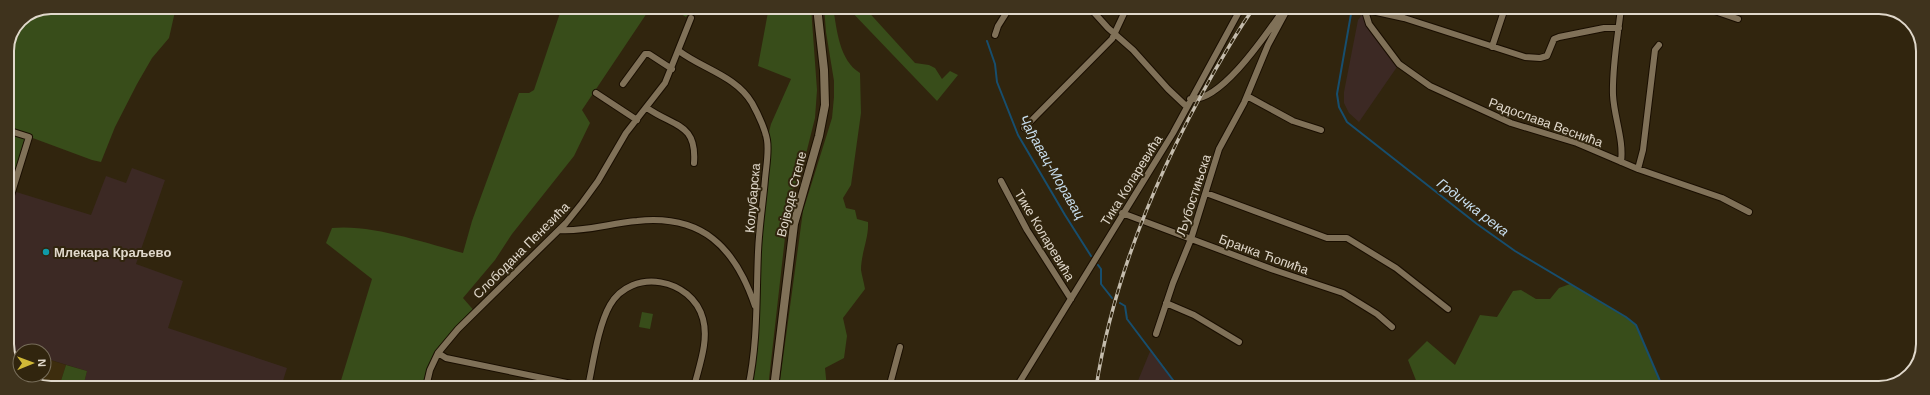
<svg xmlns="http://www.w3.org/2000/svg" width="1930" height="395" font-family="Arial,sans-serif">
<rect width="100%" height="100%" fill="#31250e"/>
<path fill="#3c2924" d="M 1365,11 L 1366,19 L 1399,64 L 1359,122 L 1349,113 L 1344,103 L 1344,92 L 1358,20 Z
M 132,168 L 165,180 L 136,264 L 183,281 L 168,328 L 287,368 L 281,387 L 83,387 L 87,371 L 44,358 L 44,351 L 20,352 L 7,348 L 7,207 L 13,191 L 91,215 L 106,176 L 126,183 Z
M 1151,349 L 1179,388 L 1135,388 Z"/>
<path fill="#3d2d0e" d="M 7,348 L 20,352 L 20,375 L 44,375 L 44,358 L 66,365 L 59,387 L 42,387 L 20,375 Z"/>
<path fill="#384d1a" d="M 51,7 L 176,7 L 169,38 L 152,58 L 137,84 L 115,127 L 101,162 L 92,160 L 30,137 L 7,208 L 7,50 L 20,20 Z
M 562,7 L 651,7 L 582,110 L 590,123 L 574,156 L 512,234 L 495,260 L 463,298 L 476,313 C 454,337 436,354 429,387 L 339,387 L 372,279 L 326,243 L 332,228 C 372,224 425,243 463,253 L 472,221 L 519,93 L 529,93 L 534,90 Z
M 669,7 L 694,7 L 686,17 Z
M 757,7 L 811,7 L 817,90 L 815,118 L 806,154 L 789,202 L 768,388 L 751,388 L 767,140 L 771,124 L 791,79 L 758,66 L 768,12 Z
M 824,7 L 833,7 C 837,30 839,60 860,73 L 861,113 L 851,185 L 843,198 L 846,208 L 855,210 L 857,219 L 868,222 C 869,238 861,253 861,270 C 862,276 864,283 865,289 L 843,318 L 847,336 L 844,358 L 825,368 L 827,388 L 779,388 L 803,211 L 832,118 L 834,97 L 834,81 L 826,32 Z
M 847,7 L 864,7 L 915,63 L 929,65 L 935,68 L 942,79 L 950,71 L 958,75 L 937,101 Z
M 1570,284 L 1626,317 L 1636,325 L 1663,388 L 1419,388 L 1408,360 L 1427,341 L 1455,365 L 1480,315 L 1497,317 L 1513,291 L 1521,290 L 1536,299 L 1550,299 L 1559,288 Z
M 642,312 L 653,314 L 650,329 L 639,327 Z
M 66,365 L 87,371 L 83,387 L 59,387 Z"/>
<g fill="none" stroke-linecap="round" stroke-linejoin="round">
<path stroke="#174e6e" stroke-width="2" d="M 1353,9 L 1351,14 L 1337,94 L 1339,107 L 1347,122 L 1477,224 L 1515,251 L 1626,317 L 1636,325 L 1663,388
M 987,41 L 995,64 L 997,82 L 1018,135 L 1065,215 L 1091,256
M 1098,265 L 1101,269 L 1101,284 L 1112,298
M 1120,303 L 1125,306 L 1127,319 L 1179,388"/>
<defs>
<path id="minor" d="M 1089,7 L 1108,28 L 1133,50 L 1168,89 L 1186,106
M 1353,8 L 1360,10 L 1372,11 L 1404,18 L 1525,57 L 1540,58 L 1547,56 L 1554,39 L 1559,37 L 1604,28 L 1619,28
M 1706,8 L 1738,19
M 1365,11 L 1369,24 L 1399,64 L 1430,86 L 1511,123 L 1577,143 L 1638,169 L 1722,198 L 1749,212
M 995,35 L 998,26 L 1010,7
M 1492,47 L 1505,8
M 679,51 C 703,69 736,76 752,103 C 758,114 765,128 767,140 C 769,152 766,167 765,179 C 763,203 759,227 758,252 C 756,297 758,343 748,388
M 623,84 L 645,54 L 649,54 L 672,69
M 596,93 L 637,120
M 1247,96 L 1293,121 L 1321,130
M 1190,99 C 1221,103 1267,33 1284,9
M 647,108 C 674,127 697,123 694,163
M 1024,128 L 1112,39 L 1127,7
M 7,130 L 29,137 L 7,208
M 1621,162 C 1624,140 1614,117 1613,95 C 1612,66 1618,36 1621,8
M 1638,169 L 1643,150 L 1655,50 L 1659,45
M 1001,181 L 1027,230 L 1071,299
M 1206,193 L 1327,238 L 1347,238 L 1396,268 L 1448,309
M 1122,213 L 1274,270 L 1343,293 L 1377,314 L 1392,327
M 559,230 C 585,232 611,223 637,221 C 702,214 735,247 755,306
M 1166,303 L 1194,315 L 1239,342
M 1156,334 L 1173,283 L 1191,239 L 1219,149 L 1244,103 L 1268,45 L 1288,8
M 438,353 L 446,358 L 586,387
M 426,387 L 430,370 L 438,353 L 458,329 L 566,223 L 582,203 L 598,181 L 626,133 L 665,83 L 691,18
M 588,387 C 593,364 598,326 610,305 C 632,267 692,278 703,319 C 709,341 699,366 694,387
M 589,387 L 600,385 L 612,387
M 889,388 L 900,347
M 1016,388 L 1173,133 L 1241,8"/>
<path id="tertiary" d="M 774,388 L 794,224 L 819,136 L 825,105 L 824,70 L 817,7"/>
</defs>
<use href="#minor" stroke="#190e00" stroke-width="8"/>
<use href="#tertiary" stroke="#190e00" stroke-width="10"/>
<use href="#minor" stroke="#807158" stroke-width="6"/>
<use href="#tertiary" stroke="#807158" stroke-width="8"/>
<defs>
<path id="rail" d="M 1096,388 C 1113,277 1159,169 1214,72 C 1227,50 1239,28 1254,8"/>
</defs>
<use href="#rail" stroke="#c4bcad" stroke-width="3.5"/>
<use href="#rail" stroke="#31250e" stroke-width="2" stroke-dasharray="6" stroke-linecap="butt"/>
</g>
<circle fill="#0f9aa8" stroke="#31250e" stroke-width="1.5" cx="46" cy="252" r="4"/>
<g text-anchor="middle" stroke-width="4" stroke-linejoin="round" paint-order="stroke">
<g font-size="13" fill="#e0d8cb" stroke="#31250e">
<text transform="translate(1546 122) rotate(20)" y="5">Радослава Веснића</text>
<text transform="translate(1131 180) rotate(-58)" y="5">Тика Коларевића</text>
<text transform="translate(791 194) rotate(-76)" y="5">Војводе Степе</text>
<text transform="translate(1193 195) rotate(-72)" y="5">Љубостињска</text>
<text transform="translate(752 198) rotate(-85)" y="5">Колубарска</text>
<text transform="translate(1045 235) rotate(59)" y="5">Тике Коларевића</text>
<text transform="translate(521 250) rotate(-45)" y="5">Слободана Пенезића</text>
<text transform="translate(1264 254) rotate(20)" y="5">Бранка Ћопића</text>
</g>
<g font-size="13" font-weight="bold" fill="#e0d8cb" stroke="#31250e" text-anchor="start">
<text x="54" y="257">Млекара Краљево</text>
</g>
<g font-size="14" font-style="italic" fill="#c7dded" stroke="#31250e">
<text transform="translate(1052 167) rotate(60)" y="5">Чађавац-Моравац</text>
<text transform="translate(1473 207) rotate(37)" y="5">Грдичка река</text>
</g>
</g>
<path d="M0 0H1930V395H0ZM51 14H1879A37 37 0 0 1 1916 51V344A37 37 0 0 1 1879 381H51A37 37 0 0 1 14 344V51A37 37 0 0 1 51 14Z" fill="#3f331d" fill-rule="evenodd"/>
<path fill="none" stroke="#e0d8cb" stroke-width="2" d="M51 14H1879A37 37 0 0 1 1916 51V344A37 37 0 0 1 1879 381H51A37 37 0 0 1 14 344V51A37 37 0 0 1 51 14Z"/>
<g transform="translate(32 363) rotate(89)"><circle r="19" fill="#31250e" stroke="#776d5a"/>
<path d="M0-3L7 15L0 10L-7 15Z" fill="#d0b837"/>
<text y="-6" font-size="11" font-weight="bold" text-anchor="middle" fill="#e0d8cb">N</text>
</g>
</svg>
